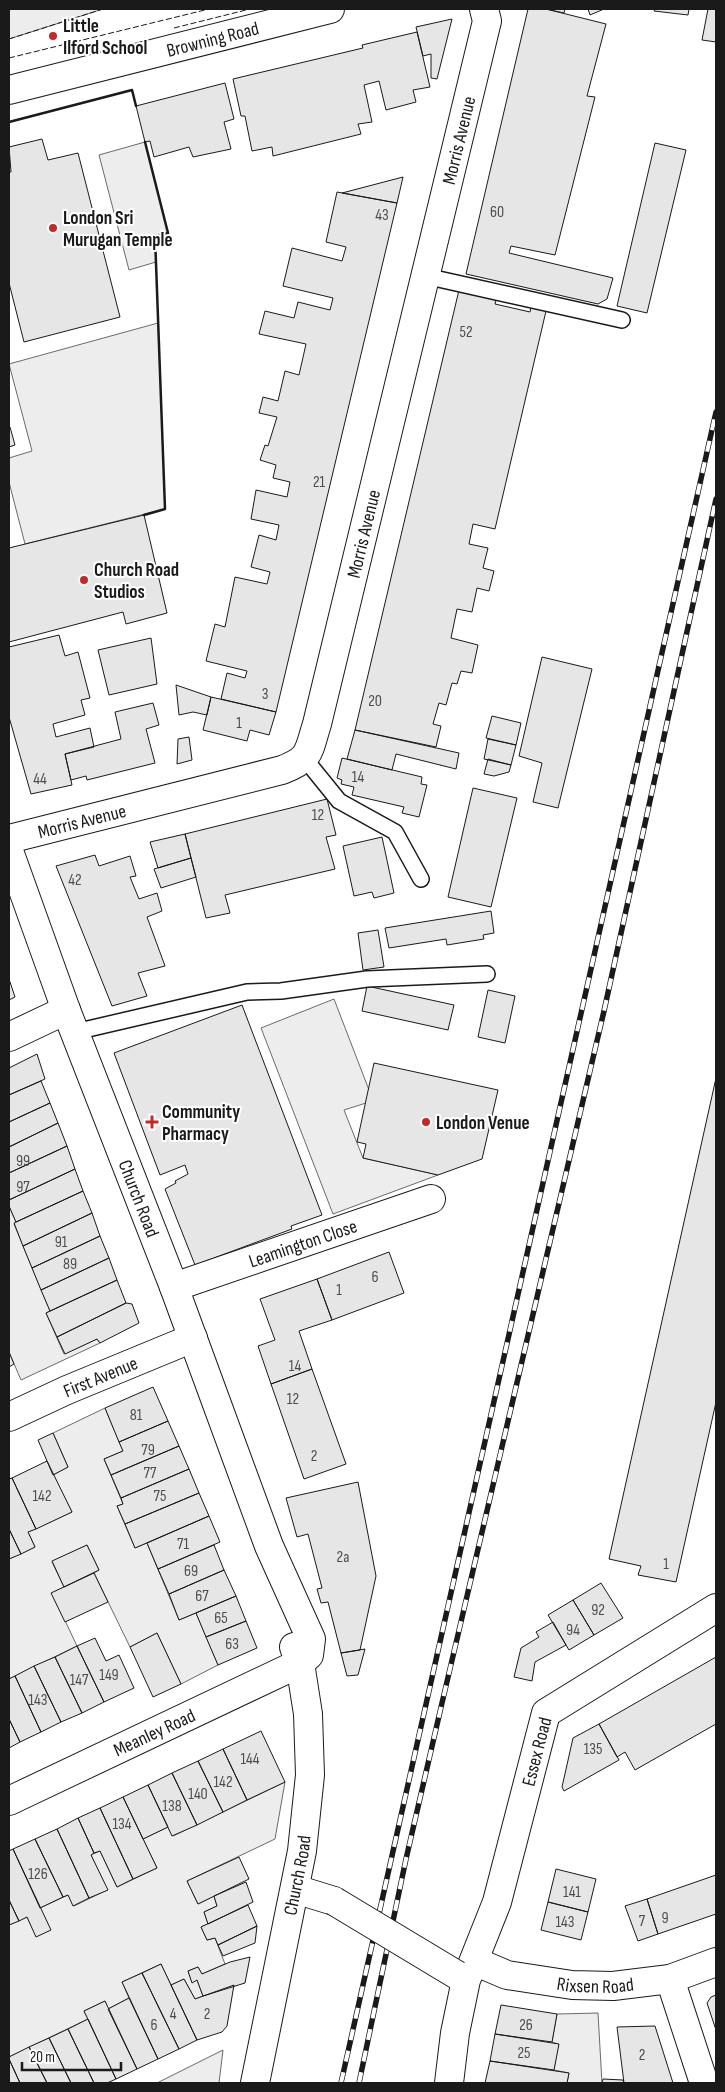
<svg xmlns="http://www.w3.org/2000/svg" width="725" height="2092" font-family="'Sofia Sans Condensed',sans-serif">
<rect width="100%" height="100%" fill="#fff"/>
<path fill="#ededed" stroke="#6a6a6a" d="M 9,9 L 103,9 L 9,39 Z
M 145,142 L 168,233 L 155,236 L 156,262 L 129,270 L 99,155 Z
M 158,323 L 165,509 L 25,544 L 9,482 L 9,458 L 32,451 L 9,364 Z
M 334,999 L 369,1090 L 366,1103 L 344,1110 L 363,1158 L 438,1175 L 333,1214 L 261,1028 Z
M 9,1206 L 16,1222 L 14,1224 L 50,1311 L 46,1313 L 64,1354 L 97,1339 L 100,1343 L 21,1380 L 9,1352 Z
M 105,1408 L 123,1451 L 104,1459 L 123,1504 L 117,1506 L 135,1548 L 147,1543 L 179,1620 L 196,1613 L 218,1665 L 181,1684 L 157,1633 L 130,1647 L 94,1573 L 99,1570 L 87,1545 L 52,1562 L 64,1587 L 52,1593 L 77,1646 L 9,1679 L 9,1559 L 35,1547 L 28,1532 L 72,1512 L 53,1475 L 68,1467 L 53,1433 Z
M 285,1782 L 275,1839 L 187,1881 L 198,1904 L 214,1896 L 217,1906 L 204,1912 L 208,1924 L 201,1927 L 207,1940 L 215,1938 L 225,1964 L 202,1974 L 198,1967 L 188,1971 L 192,1982 L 197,1980 L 203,1996 L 195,1999 L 184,1979 L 171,1985 L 161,1964 L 122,1982 L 129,1998 L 108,2009 L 105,2001 L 84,2011 L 88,2019 L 9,2057 L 9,1925 L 27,1917 L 36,1936 L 40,1908 L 68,1895 L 74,1906 L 107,1890 L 91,1855 L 100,1851 L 117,1887 L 157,1868 L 143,1839 L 168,1827 L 173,1836 Z
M 598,2013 L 602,2083 L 567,2083 L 569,2073 L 554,2070 L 558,2044 L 552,2042 L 557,2014 Z
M 223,2050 L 219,2083 L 157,2083 Z"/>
<path fill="#e6e6e6" stroke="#1a1a1a" d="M 528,9 L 546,9 L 606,24 L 587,96 L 595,97 L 555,255 L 511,246 L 509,253 L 613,278 L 607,299 L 598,304 L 466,274 Z
M 546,9 L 565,9 L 564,13 Z
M 588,9 L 604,9 L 590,15 Z
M 655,9 L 689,9 L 688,15 L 654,11 Z
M 708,9 L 716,9 L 716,42 L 702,40 Z
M 452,19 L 437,79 L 431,78 L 431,54 L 423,56 L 416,27 Z
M 417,32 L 430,87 L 413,90 L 416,102 L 386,110 L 379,81 L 364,85 L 372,122 L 358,124 L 361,134 L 273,156 L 272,147 L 252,151 L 245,116 L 241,116 L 233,79 L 363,48 L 362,45 Z
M 225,83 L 234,119 L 224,122 L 231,149 L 193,157 L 189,147 L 154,157 L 150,141 L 145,142 L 136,106 Z
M 42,139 L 48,160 L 78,153 L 120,317 L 24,342 L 9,283 L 9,172 L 11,172 L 9,147 Z
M 655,143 L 686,150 L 647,313 L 617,306 Z
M 403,177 L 397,203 L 342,193 Z
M 337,192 L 397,203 L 276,712 L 221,699 L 227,673 L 245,678 L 247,671 L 206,661 L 215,624 L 225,627 L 235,577 L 267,584 L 270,572 L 251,567 L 259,535 L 276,540 L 279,525 L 251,519 L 256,490 L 287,497 L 290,482 L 273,478 L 276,465 L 260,460 L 265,445 L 268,446 L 277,417 L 259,413 L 263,397 L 278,401 L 285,371 L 299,375 L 306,344 L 259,334 L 265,311 L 294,318 L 298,302 L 330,310 L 333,298 L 283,286 L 292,248 L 342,261 L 346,247 L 326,242 Z
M 459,290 L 496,300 L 495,304 L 530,312 L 531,307 L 546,311 L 495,529 L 473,524 L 469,544 L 488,548 L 483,568 L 494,571 L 489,591 L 477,588 L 472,612 L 457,609 L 451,638 L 478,645 L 472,673 L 461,671 L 457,684 L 452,683 L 446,705 L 439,703 L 433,724 L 441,726 L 436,747 L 355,730 Z
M 9,427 L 10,427 L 15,445 L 9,447 Z
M 144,515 L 167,613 L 126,624 L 123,612 L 9,642 L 9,548 Z
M 59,635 L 65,656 L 78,652 L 90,698 L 81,700 L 85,715 L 53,724 L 56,737 L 90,728 L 94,747 L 65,754 L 72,785 L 31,794 L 9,717 L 9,647 Z
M 151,638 L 157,684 L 109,695 L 98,650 Z
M 542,657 L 592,669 L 558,808 L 533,802 L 542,763 L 519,756 Z
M 176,685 L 211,697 L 207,715 L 193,712 L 179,715 Z
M 211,697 L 276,712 L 269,735 L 250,730 L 247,741 L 203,730 Z
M 153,703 L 159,725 L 146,729 L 155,763 L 87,780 L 86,776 L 71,780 L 65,754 L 121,739 L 115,712 Z
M 492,716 L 521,723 L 516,745 L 486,738 Z
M 355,730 L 459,753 L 456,769 L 396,754 L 392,770 L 347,759 Z
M 189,737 L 192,760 L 177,764 L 178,739 Z
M 488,739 L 516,745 L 511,765 L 484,759 Z
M 342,758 L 422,777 L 421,784 L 427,785 L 419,817 L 402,813 L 404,807 L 352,795 L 354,787 L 341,784 L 342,780 L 337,778 Z
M 488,759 L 511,765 L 509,772 L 494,776 L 484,774 Z
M 473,788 L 517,798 L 491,907 L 448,897 Z
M 327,799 L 336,835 L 326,837 L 335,869 L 225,895 L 230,913 L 206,918 L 185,834 Z
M 185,834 L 191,858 L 158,868 L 150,842 Z
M 382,837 L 394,893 L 374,898 L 372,892 L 354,896 L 343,846 Z
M 95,855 L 99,866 L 130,856 L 136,876 L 130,877 L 139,899 L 157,893 L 162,911 L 147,917 L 165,966 L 138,973 L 147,996 L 112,1006 L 56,866 Z
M 191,858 L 196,877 L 161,888 L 154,869 Z
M 491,911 L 494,933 L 483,935 L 484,939 L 447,945 L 446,939 L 389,948 L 385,928 Z
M 378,930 L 384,967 L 363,970 L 358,933 Z
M 9,979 L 15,997 L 9,1000 Z
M 367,986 L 454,1005 L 448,1030 L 362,1011 Z
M 488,990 L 515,996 L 505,1043 L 478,1037 Z
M 242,1005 L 322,1215 L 291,1226 L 292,1229 L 195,1265 L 165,1189 L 176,1183 L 175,1181 L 188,1174 L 185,1165 L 160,1175 L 114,1053 Z
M 37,1054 L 45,1079 L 9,1095 L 9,1068 Z
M 374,1063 L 498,1090 L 482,1159 L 438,1175 L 363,1158 L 366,1144 L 357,1142 Z
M 716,1078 L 716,1402 L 676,1582 L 638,1575 L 641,1566 L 609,1559 Z
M 41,1081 L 50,1103 L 9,1122 L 9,1095 Z
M 50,1103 L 58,1123 L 9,1147 L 9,1122 Z
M 58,1123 L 67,1146 L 9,1173 L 9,1147 Z
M 67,1146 L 75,1169 L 9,1200 L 9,1173 Z
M 75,1169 L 83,1191 L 16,1222 L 9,1206 L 9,1200 Z
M 83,1191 L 92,1213 L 23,1246 L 14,1223 Z
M 92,1213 L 100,1236 L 32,1268 L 23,1246 Z
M 100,1236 L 109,1258 L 41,1290 L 32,1268 Z
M 389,1252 L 404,1293 L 332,1320 L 317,1279 Z
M 109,1258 L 117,1280 L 50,1311 L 41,1290 Z
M 317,1279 L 332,1320 L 299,1331 L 312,1369 L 271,1384 L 258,1346 L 275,1340 L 260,1299 Z
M 117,1280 L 126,1303 L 57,1337 L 46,1313 Z
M 126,1303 L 132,1304 L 139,1323 L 100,1343 L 97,1339 L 65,1354 L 57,1337 Z
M 9,1352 L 14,1364 L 9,1367 Z
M 312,1369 L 346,1464 L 304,1479 L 271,1384 Z
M 153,1387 L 168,1421 L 119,1442 L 105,1408 Z
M 168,1421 L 179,1446 L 111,1475 L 104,1459 L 123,1451 L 119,1442 Z
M 53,1433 L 68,1467 L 53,1475 L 38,1440 Z
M 179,1446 L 189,1469 L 121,1498 L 111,1475 Z
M 47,1461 L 72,1512 L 36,1529 L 12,1478 Z
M 189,1469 L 199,1493 L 125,1524 L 117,1506 L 123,1504 L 121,1498 Z
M 12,1478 L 36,1529 L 28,1532 L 35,1547 L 21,1554 L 9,1529 L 9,1479 Z
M 358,1482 L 376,1576 L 360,1650 L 341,1653 L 328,1602 L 321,1603 L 317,1589 L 322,1588 L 308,1534 L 297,1537 L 286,1498 Z
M 199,1493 L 209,1516 L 135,1548 L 125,1524 Z
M 209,1516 L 220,1542 L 158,1569 L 147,1543 Z
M 9,1529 L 21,1554 L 9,1559 Z
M 87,1545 L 99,1570 L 64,1587 L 52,1561 Z
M 214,1545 L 224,1570 L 169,1594 L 158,1569 Z
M 224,1570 L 236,1596 L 179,1620 L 169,1594 Z
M 94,1573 L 108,1602 L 65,1622 L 51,1593 Z
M 601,1583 L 623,1618 L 594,1635 L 573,1600 Z
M 236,1596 L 246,1621 L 206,1637 L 196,1613 Z
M 573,1600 L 594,1635 L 569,1650 L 548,1615 Z
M 246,1621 L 257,1648 L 218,1665 L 206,1637 Z
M 553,1622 L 566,1645 L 535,1662 L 532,1681 L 514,1677 L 521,1648 L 539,1637 L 536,1632 Z
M 157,1633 L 181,1684 L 153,1697 L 130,1647 Z
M 95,1638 L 106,1661 L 119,1655 L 134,1688 L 104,1702 L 77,1646 Z
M 77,1646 L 104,1702 L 82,1713 L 55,1657 Z
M 365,1649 L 358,1675 L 347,1676 L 341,1653 Z
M 55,1657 L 82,1713 L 61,1722 L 34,1666 Z
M 716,1657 L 716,1724 L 635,1770 L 625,1752 L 617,1757 L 599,1724 Z
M 34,1666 L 61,1722 L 41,1732 L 15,1676 Z
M 15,1676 L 41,1732 L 20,1742 L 9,1719 L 9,1679 Z
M 9,1719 L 20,1742 L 9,1748 Z
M 599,1724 L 619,1760 L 564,1791 L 562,1787 L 573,1738 Z
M 261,1731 L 285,1782 L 247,1800 L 223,1749 Z
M 223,1749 L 247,1800 L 223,1812 L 198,1761 Z
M 198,1761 L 223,1812 L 197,1825 L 172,1773 Z
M 172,1773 L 197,1825 L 172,1836 L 148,1785 Z
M 148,1785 L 168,1827 L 143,1839 L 123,1797 Z
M 123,1797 L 157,1868 L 133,1879 L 100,1808 Z
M 100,1808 L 133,1879 L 117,1887 L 100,1851 L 94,1853 L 78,1818 Z
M 78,1818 L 94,1853 L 91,1855 L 108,1890 L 89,1898 L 57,1829 Z
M 57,1829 L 89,1898 L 73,1906 L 68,1895 L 63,1897 L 35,1839 Z
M 35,1839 L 63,1897 L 40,1908 L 13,1849 Z
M 13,1849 L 51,1930 L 36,1937 L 27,1917 L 19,1921 L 9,1900 L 9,1851 Z
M 239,1857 L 249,1879 L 198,1904 L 187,1881 Z
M 556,1869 L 596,1879 L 588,1912 L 548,1902 Z
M 716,1875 L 716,1914 L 658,1934 L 647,1899 Z
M 246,1882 L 253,1902 L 208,1924 L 204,1912 L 217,1906 L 214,1896 Z
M 647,1899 L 658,1934 L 638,1941 L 625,1906 Z
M 9,1900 L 19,1921 L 9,1925 Z
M 548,1902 L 588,1912 L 581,1940 L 541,1930 Z
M 248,1905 L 257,1926 L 218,1945 L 215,1938 L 207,1940 L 201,1927 Z
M 257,1926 L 255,1943 L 223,1956 L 218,1945 Z
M 250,1957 L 245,1983 L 203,1996 L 197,1980 L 192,1983 L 188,1971 L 198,1967 L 202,1974 L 230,1962 Z
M 161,1964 L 197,2040 L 179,2049 L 142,1973 Z
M 142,1973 L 179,2049 L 158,2059 L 122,1982 Z
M 184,1979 L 195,1999 L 234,1985 L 227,2026 L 222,2032 L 197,2040 L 171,1985 Z
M 716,1995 L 716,2030 L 707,2003 L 711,1997 Z
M 129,1998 L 158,2059 L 137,2069 L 108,2009 Z
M 105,2001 L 137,2069 L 116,2079 L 84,2011 Z
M 501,2005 L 557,2014 L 552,2042 L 495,2034 Z
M 88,2019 L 116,2079 L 107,2083 L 94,2083 L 68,2029 Z
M 655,2026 L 673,2083 L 624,2083 L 617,2027 Z
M 68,2029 L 94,2083 L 71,2083 L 49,2038 Z
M 495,2034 L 559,2044 L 554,2070 L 490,2061 Z
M 49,2038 L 71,2083 L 47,2083 L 29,2047 Z
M 29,2047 L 47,2083 L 20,2083 L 9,2059 L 9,2057 Z
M 9,2059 L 20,2083 L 9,2083 Z
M 490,2061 L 569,2073 L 567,2083 L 485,2083 Z
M 603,2079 L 623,2080 L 624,2083 L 602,2083 Z"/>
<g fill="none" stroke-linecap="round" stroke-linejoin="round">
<defs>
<path id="lane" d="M 425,276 L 622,320
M 305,759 L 339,801 L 395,832 L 421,879
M 75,1032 L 247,992 L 281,991 L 367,979 L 487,974"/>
<g id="street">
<path id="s1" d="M 9,839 L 282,770 C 311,759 308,752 317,724 L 487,21 L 484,9"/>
<path id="s2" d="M 9,851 L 66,1010 L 174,1287 L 269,1546 L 311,1639 L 309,1655 L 300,1663 L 9,1801"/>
<path d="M 9,1037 L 66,1010"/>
<path id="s3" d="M 174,1287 L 431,1199"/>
<path id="s4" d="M 9,1417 L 67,1390 L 193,1338"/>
<path d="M 295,1889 L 334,1901"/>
<path id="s5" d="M 474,1961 L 507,1975 L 572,1985 L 613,1986 L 670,1979 L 716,1962"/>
<path d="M 670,1979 L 704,2083"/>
<path id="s6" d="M 255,2083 L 302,1851 L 310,1775 L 308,1714 L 300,1663 L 294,1647"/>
<path id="s7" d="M 449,2083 L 455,2033 L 466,1980 L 497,1902 L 546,1713 L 716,1608"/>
</g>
<g id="secondary">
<path id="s8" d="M 9,90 L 330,9"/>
</g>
</defs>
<use href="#lane" stroke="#1a1a1a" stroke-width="18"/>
<use href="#street" stroke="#1a1a1a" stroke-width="30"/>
<use href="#secondary" stroke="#1a1a1a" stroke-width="30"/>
<use href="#lane" stroke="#fff" stroke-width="15"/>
<use href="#street" stroke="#fff" stroke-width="28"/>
<use href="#secondary" stroke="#fff" stroke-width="28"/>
<defs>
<path id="rail" d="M 341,2083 L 716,412
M 359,2083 L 406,1859 L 442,1703 L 604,1011 L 716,499"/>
</defs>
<use href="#rail" stroke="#1a1a1a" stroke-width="5.5"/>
<use href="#rail" stroke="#fff" stroke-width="4" stroke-dasharray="11" stroke-linecap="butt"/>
<defs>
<path id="street-bridge" d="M 334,1901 L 457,1975"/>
</defs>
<use href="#street-bridge" stroke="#1a1a1a" stroke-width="30" stroke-linecap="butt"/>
<use href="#street-bridge" stroke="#fff" stroke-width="28"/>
<path stroke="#1a1a1a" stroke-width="1" stroke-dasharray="6 2.5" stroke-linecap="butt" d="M 174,28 L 250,9
M 9,39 L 103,9
M 9,58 L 209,9"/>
<path stroke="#1a1a1a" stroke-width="2.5" d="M 9,122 L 132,90 L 136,106
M 144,515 L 165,509 L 155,236 L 168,233 L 145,142"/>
</g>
<g fill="#c62828" stroke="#fff" stroke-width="2">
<circle cx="53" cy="36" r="5"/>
<circle cx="53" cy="228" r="5"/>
<circle cx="84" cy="580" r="5"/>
<path d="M149.5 1114.5h5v5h5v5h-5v5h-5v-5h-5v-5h5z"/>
<circle cx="426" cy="1122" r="5"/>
</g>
<g text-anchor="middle" stroke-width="4" stroke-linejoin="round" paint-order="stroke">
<g font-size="16" fill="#4d4d4d">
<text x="497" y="217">60</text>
<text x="382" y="220">43</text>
<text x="466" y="337">52</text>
<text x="319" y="487">21</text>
<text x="265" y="699">3</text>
<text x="375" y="706">20</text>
<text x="239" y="728">1</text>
<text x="358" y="782">14</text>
<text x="40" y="784">44</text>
<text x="318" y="820">12</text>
<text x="75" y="885">42</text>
<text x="23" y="1166">99</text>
<text x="23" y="1192">97</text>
<text x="61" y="1247">91</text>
<text x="70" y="1269">89</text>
<text x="375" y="1282">6</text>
<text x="339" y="1295">1</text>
<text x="295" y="1371">14</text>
<text x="293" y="1404">12</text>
<text x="136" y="1420">81</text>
<text x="148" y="1455">79</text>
<text x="314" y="1461">2</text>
<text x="150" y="1478">77</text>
<text x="42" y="1501">142</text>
<text x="160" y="1501">75</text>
<text x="183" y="1549">71</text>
<text x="343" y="1562">2a</text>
<text x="666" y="1569">1</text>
<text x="191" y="1576">69</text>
<text x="202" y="1601">67</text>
<text x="598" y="1615">92</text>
<text x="221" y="1623">65</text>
<text x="573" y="1635">94</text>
<text x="232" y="1649">63</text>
<text x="109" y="1680">149</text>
<text x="79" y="1685">147</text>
<text x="38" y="1705">143</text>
<text x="593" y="1754">135</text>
<text x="250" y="1764">144</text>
<text x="223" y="1787">142</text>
<text x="198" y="1799">140</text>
<text x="172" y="1811">138</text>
<text x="122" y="1829">134</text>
<text x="38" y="1879">126</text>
<text x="572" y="1897">141</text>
<text x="665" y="1923">9</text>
<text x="642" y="1926">7</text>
<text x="565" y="1927">143</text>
<text x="173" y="2019">4</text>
<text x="207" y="2019">2</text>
<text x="154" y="2030">6</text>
<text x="526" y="2030">26</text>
<text x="524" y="2058">25</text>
<text x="642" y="2060">2</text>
</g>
<g font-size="19" font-weight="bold" fill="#1a1a1a" stroke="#fff" text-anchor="start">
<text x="63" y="32">Little<tspan x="63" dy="22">Ilford School</tspan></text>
<text x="63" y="224">London Sri<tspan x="63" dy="22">Murugan Temple</tspan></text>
<text x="94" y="576">Church Road<tspan x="94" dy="22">Studios</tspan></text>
<text x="162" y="1118">Community<tspan x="162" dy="22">Pharmacy</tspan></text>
<text x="436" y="1129">London Venue</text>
</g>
<g font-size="19" fill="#1a1a1a" stroke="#fff">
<text dy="7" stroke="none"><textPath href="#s8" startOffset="210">Browning Road</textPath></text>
<text dy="7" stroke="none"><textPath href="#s1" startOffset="944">Morris Avenue</textPath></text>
<text dy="7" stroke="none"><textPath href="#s1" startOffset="539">Morris Avenue</textPath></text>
<text dy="7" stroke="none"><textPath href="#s1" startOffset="75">Morris Avenue</textPath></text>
<text dy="7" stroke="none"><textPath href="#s2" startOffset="371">Church Road</textPath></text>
<text dy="7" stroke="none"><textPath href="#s3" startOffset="136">Leamington Close</textPath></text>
<text dy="7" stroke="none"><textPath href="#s4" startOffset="100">First Avenue</textPath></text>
<text transform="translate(154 1732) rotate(-25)" y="7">Meanley Road</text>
<text dy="7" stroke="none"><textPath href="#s7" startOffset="344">Essex Road</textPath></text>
<text dy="7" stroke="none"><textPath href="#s6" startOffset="212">Church Road</textPath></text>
<text dy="7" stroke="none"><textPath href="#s5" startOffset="125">Rixsen Road</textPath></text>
</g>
</g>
<rect width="725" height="2092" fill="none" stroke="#1a1a1a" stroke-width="20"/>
<path d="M22 2062v8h99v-8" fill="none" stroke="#1a1a1a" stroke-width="2.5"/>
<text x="30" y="2062" font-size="15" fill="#1a1a1a" stroke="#ffffff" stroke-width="4" paint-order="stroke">20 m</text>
</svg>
